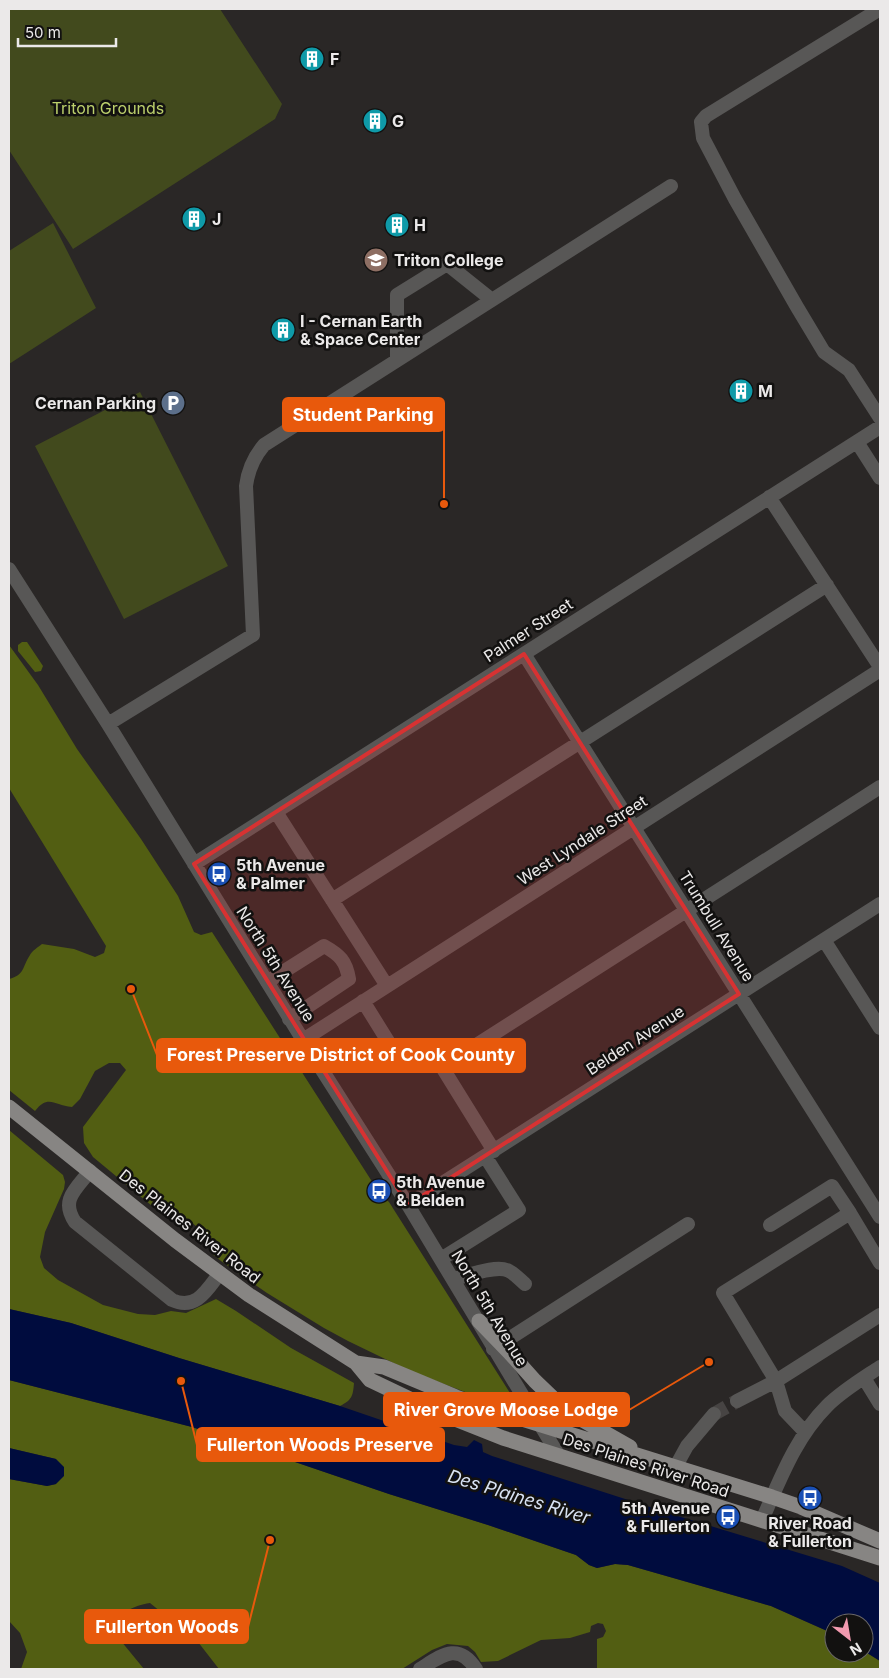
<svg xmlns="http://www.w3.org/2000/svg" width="889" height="1678" font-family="Inter,sans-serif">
<rect width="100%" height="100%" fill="#2a2726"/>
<path fill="#424a1d" d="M 9,9 L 220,9 L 282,104 L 275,119 L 73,249 L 9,150 Z
M 53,223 L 96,308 L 9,364 L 9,251 Z
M 140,392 L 228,566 L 124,619 L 35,446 Z"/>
<path fill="#525e12" d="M 22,642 L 27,642 L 43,666 L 41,671 L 35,672 L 18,651 L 18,645 Z
M 9,645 L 38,685 L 77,749 L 141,839 L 178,896 L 194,932 L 201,935 L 212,932 L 380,1194 L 389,1202 L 510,1393 L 502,1406 L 410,1371 L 348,1341 L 324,1328 L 267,1293 L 221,1261 L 211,1253 L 205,1233 L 178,1212 L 163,1215 L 93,1157 L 84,1143 L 83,1127 L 126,1070 L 120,1063 L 109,1063 L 95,1071 L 80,1099 L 72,1107 C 54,1105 48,1094 35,1111 L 9,1090 L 9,979 C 25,975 22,967 30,955 C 32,951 38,947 42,944 L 74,949 L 95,957 L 104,953 L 106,946 L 9,788 Z
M 9,1130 L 63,1175 L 65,1182 L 64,1189 L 45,1232 L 40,1257 L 44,1268 L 58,1280 L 103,1305 L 138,1314 L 155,1315 L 171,1311 L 186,1313 L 216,1299 L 236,1311 L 291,1348 L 354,1383 C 353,1396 352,1400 340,1406 L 179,1358 L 71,1323 L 9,1309 Z
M 9,1380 L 192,1427 L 389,1494 L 488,1525 L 576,1555 L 589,1565 L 597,1568 L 615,1564 L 628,1565 L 771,1606 L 834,1634 L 834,1653 L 864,1653 L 864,1651 L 880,1661 L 880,1669 L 597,1669 L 597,1639 L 603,1637 L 606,1631 L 603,1624 L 598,1623 L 591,1626 L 590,1632 L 570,1638 L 541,1640 L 498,1661 L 481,1662 L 475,1652 L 468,1646 L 447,1644 L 432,1650 L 402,1669 L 219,1669 L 198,1642 L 150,1603 C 132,1606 124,1611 112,1626 L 121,1641 L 144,1669 L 21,1669 L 27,1652 L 20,1633 L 9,1621 L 9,1479 L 47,1486 L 56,1484 L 56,1459 L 9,1448 Z"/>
<path fill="#000c3e" d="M 9,1309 L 71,1323 L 179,1358 L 340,1406 L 454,1445 L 467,1447 L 474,1440 L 482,1444 L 483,1452 L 492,1456 L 681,1517 L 842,1566 L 880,1583 L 880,1661 L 864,1651 L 864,1623 L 834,1623 L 834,1634 L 771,1606 L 628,1565 L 615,1564 L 597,1568 L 589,1565 L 576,1555 L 488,1525 L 389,1494 L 192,1427 L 9,1380 Z
M 9,1448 L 56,1459 L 64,1467 L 64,1476 L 56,1484 L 47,1486 L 9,1479 Z"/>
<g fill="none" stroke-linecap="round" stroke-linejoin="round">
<path stroke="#474443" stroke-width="14" stroke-dasharray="14 7" stroke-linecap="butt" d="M 714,1414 L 737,1401"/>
<path stroke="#585756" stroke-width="14" d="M 880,9 L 706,116 L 701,122 L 703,138 L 735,199 L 797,307 L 824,352 L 849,370 L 880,418
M 397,360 L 397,295 L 447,264 L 492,300
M 857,442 L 880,478
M 769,497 L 880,667
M 9,569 L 108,724 L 303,1040 L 408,1205 L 559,1456
M 524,654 L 880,1217
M 108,724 L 253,635 L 246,486 C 248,470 253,458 264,445 L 671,186
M 276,812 L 387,986
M 194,864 L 880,427
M 332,900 L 827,585
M 824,940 L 880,1028
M 267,982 L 324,946 C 340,955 346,961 349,979 L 289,1019
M 363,1001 L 399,1059
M 303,1040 L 880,670
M 494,1151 L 442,1067 L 880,787
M 90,1171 C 76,1189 60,1200 75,1222 L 172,1300 C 196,1311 207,1290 220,1273
M 408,1205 L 880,904
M 770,1225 L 832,1186 L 850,1213
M 441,1259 L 519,1210 L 485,1156
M 453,1279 C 467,1276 497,1264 509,1271 C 515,1274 520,1280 525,1284
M 493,1349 L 688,1224
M 864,1378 L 880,1404
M 737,1401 L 776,1381 L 880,1315
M 805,1432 L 785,1411 L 776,1381 L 723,1293 L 850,1213 L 880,1263
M 676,1466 L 687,1446 L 714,1414
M 762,1520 C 780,1480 795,1438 827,1406 C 842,1391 862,1379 880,1367
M 420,1669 C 441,1656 458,1641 476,1669"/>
<path stroke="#878583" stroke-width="15" d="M 9,1107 L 175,1240 L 249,1295 L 356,1363 L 370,1380 L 435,1411 L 503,1438 L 880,1558
M 479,1321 L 509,1352 L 535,1381 L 559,1404 L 579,1418 L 630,1447
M 356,1363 L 384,1367 L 456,1397 L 496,1411 L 772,1497 L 801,1507 L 880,1541"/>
</g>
<path fill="#d73232" fill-opacity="0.2" stroke="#d73232" stroke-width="4" stroke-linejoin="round" d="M 524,654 L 739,994 L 408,1205 L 194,864 Z"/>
<defs>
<symbol id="building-disc" viewBox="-11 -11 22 22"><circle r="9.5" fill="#0f9aa8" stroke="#121110"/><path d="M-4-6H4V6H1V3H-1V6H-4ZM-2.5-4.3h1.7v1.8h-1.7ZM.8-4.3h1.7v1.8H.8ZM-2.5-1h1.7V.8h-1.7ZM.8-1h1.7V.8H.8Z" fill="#fff"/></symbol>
<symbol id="university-disc" viewBox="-11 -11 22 22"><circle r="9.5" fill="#8d6e63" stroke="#121110"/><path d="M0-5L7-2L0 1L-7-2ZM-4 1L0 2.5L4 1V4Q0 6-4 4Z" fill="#fff"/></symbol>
<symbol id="parking-disc" viewBox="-11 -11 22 22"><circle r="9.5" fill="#5c6f8a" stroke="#121110"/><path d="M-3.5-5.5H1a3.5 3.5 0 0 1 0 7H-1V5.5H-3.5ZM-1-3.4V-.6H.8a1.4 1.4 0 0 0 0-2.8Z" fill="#fff"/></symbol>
<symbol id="bus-disc" viewBox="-11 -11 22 22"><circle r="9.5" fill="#1a4fb4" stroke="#121110"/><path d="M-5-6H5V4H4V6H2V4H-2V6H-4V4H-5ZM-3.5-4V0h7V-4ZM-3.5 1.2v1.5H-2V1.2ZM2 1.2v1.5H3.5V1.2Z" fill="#fff"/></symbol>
</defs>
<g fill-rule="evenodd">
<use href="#building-disc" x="298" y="45" width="28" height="28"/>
<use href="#building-disc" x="361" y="107" width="28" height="28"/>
<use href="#building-disc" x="180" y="205" width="28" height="28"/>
<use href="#building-disc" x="383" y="211" width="28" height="28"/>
<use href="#university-disc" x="362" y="246" width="28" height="28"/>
<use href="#building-disc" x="269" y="316" width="28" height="28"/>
<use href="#building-disc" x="727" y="377" width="28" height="28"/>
<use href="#parking-disc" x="159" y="389" width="28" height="28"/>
<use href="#bus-disc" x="205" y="860" width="28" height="28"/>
<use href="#bus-disc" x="365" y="1177" width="28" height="28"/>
<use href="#bus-disc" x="796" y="1484" width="28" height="28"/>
<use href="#bus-disc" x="714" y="1503" width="28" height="28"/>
</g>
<g text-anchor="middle" stroke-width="5" stroke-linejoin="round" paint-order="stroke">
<g font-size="16" font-weight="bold" fill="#ebe9e9" stroke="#121110" text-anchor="start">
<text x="330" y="65">F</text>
<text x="392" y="127">G</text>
<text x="212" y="225">J</text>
<text x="414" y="231">H</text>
<text x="394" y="266">Triton College</text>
<text x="300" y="327">I - Cernan Earth<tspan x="300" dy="18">&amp; Space Center</tspan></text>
<text x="758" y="397">M</text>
<text x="156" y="409" text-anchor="end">Cernan Parking</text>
<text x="236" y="871">5th Avenue<tspan x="236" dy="18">&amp; Palmer</tspan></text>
<text x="396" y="1188">5th Avenue<tspan x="396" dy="18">&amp; Belden</tspan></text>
<text x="710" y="1514" text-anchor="end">5th Avenue<tspan x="710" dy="18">&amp; Fullerton</tspan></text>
<text x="810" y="1529" text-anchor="middle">River Road<tspan x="810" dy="18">&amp; Fullerton</tspan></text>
</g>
<g font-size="16" fill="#bcd06c" stroke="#121110">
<text x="108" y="114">Triton Grounds</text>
</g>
<g font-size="16" fill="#ebe9e9" stroke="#121110">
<text transform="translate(528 630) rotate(-33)" y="6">Palmer Street</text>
<text transform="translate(582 840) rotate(-33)" y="6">West Lyndale Street</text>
<text transform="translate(717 926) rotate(58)" y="6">Trumbull Avenue</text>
<text transform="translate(276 964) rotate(58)" y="6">North 5th Avenue</text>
<text transform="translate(635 1040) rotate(-33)" y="6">Belden Avenue</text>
<text transform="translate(190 1226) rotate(38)" y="6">Des Plaines River Road</text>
<text transform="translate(490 1308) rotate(59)" y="6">North 5th Avenue</text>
<text transform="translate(646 1465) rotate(18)" y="6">Des Plaines River Road</text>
</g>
<g font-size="18" font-style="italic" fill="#d9e3f4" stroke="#121110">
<text transform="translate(519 1497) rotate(17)" y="6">Des Plaines River</text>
</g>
</g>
<path fill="none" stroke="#e8590c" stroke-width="2" d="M444 504L444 415M131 989L157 1055M709 1362L629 1410M181 1381L197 1445M270 1540L248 1627"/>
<g fill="#e8590c" stroke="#121110" stroke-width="2">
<circle cx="444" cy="504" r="5"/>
<circle cx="131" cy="989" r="5"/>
<circle cx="709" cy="1362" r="5"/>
<circle cx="181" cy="1381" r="5"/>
<circle cx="270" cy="1540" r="5"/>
</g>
<g fill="#e8590c" stroke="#e8590c" stroke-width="2">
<rect x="283" y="398" width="161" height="33" rx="5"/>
<rect x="157" y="1039" width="368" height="33" rx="5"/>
<rect x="384" y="1393" width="245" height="33" rx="5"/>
<rect x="197" y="1428" width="247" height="33" rx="5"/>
<rect x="85" y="1610" width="163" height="33" rx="5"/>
</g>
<g font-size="18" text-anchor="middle" font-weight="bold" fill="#fff">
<text x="363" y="421">Student Parking</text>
<text x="341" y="1061">Forest Preserve District of Cook County</text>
<text x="506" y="1416">River Grove Moose Lodge</text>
<text x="320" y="1451">Fullerton Woods Preserve</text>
<text x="167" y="1633">Fullerton Woods</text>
</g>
<rect width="889" height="1678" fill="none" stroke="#ebe9e9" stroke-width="20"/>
<g transform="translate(849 1638) rotate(149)"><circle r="24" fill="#121110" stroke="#696767"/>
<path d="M0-4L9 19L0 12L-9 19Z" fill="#f29aaf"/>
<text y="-8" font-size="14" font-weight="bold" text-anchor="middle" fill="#ebe9e9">N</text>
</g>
<path d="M18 38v8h98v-8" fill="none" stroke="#ebe9e9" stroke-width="2.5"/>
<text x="25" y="38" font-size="15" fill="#ebe9e9" stroke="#121110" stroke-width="4" paint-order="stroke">50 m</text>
</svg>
